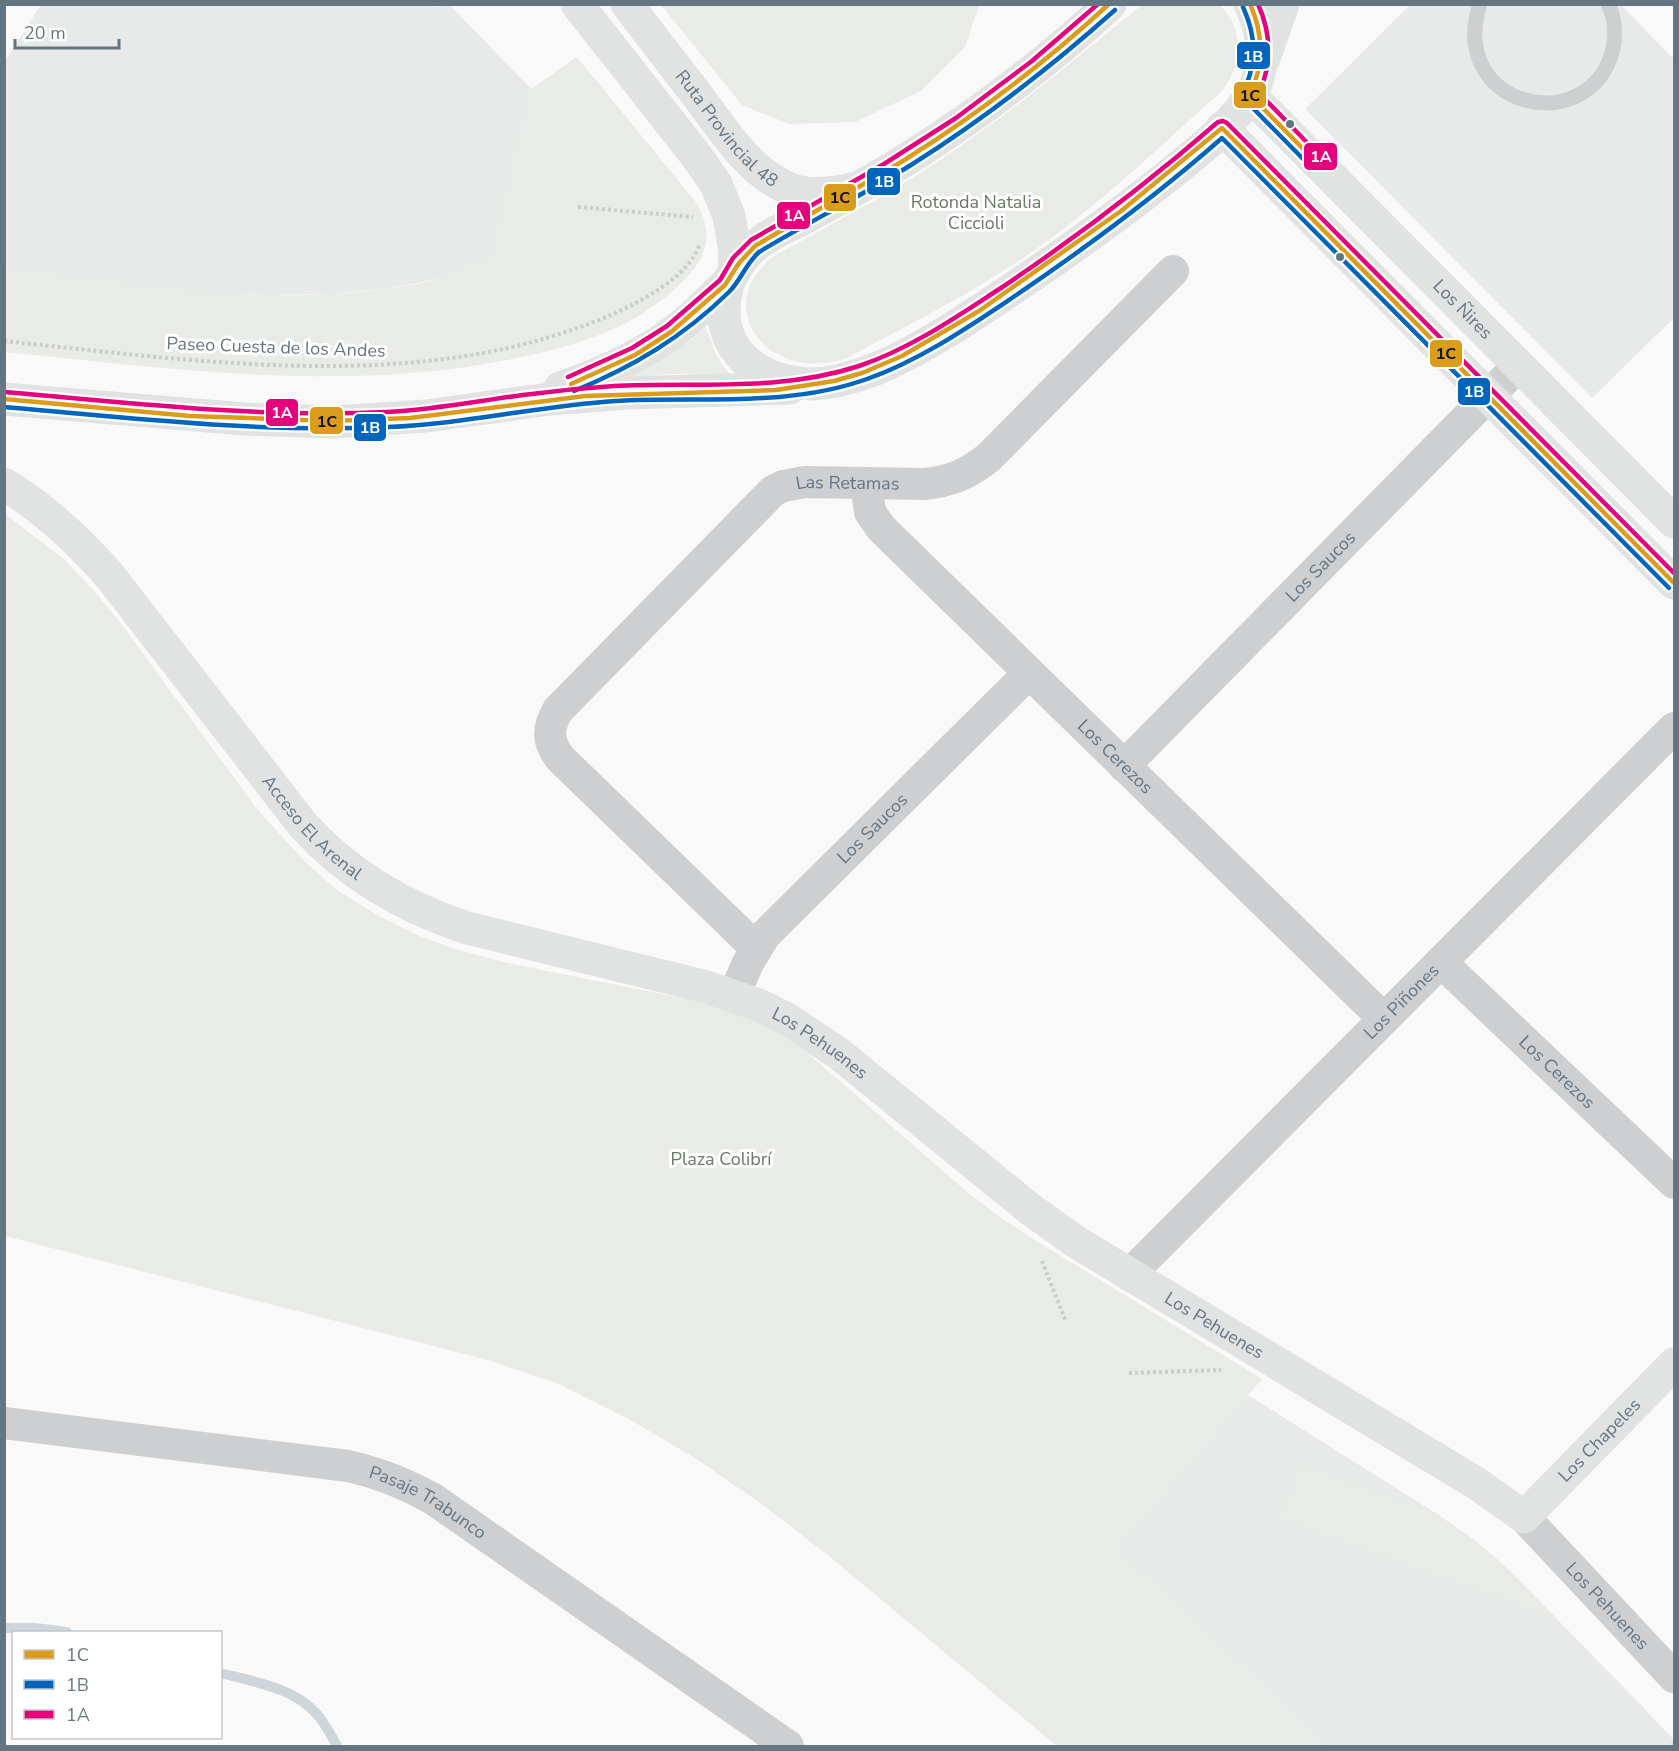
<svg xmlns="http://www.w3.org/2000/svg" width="1679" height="1751" font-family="'Nunito Sans',sans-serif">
<rect width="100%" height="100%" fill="#f9f9f9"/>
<path fill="#e8e9e9" d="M 432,4 L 435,7 L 438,5 L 450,5 L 531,89 L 489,259 L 443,278 L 390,288 L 332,294 L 271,295 L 207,293 L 145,287 L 5,269 L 4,62 L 41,5 Z
M 1410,5 L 1621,5 L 1674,59 L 1674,318 L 1592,398 L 1305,109 Z
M 1248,1395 L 1437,1514 L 1476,1541 L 1512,1573 L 1642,1706 L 1674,1740 L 1674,1746 L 1325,1746 L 1160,1588 L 1112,1552 Z"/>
<path fill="#e8ebe6" d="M 661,5 L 979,5 L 965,47 L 921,91 L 855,122 L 789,124 L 742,105 Z
M 1142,5 L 1219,5 C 1246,28 1242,68 1220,93 C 1162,144 1106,199 1043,244 C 981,289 913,323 846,358 C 770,385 708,307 774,256 C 835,222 898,190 955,150 C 1020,106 1081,54 1142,5 Z
M 577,57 L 695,201 C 717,238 706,260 676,288 C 631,330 572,347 512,359 C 344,393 173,369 5,352 L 5,269 C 124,284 245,304 366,291 C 391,288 418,285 442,278 C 458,273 473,265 488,259 L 531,89 Z
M 706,328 L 717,356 L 730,375 L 672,374 L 633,377 L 631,372 L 687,343 Z
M 4,513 L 65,560 L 94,591 L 122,625 L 257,809 L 306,863 L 337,890 L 375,914 L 417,935 L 458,950 L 503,962 L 707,1003 L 772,1028 L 809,1054 L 967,1192 L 1000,1217 L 1038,1242 L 1262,1379 L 1112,1552 L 1160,1588 L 1325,1746 L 1057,1746 L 829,1556 L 763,1505 L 695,1458 L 629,1419 L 559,1384 L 488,1360 L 5,1236 Z
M 1300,1465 L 1437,1514 L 1495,1557 L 1556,1618 L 1280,1519 Z"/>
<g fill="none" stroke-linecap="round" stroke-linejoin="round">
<path stroke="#ced6d9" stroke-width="10" d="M 4,1628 L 35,1628 L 67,1632
M 220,1673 C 255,1682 297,1688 320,1718 C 327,1727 332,1737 337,1746"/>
<path stroke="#cbcccd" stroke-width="4" stroke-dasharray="3 3" stroke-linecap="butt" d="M 578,207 L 693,217
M 4,341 C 179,359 372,388 543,339 C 573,330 603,320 632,305 C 656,292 689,273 699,246
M 1042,1261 L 1066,1322
M 1129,1373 L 1221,1370"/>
<path stroke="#cecfd0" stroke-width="15" d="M 1480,4 C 1446,108 1590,141 1613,49 C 1616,35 1615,18 1608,4"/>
<g stroke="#cecfd0" stroke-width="32">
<path id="s1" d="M 866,483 L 870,512 L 881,528 L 1384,1019"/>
<path id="s2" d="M 1124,766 L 1518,366"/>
<path id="s3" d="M 756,948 L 561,759 C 547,742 547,729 558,710 L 773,491 L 783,486 L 805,482 L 924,484 C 949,482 968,474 988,458 L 1173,271"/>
<path id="s4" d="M 1441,962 L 1674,1183"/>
<path id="s5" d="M 734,995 L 748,963 L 765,935 L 1029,673"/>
<path id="s6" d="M 1129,1275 L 1674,728"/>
<path id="s7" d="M 4,1423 L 348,1466 C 379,1473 405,1483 433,1499 L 788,1746"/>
<path id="s8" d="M 1524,1517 L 1674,1677"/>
</g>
<g stroke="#e1e2e2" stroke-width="33">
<path d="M 577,4 L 695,154 L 716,184 L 729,216 L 734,246 L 735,269"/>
<path id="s9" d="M 627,4 C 649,33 671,62 694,91 C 721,126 749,175 793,190 C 815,197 838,193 860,187"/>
<path id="s10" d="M 1250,95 L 1674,522"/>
<path d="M 1222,128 L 1674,583"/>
<path id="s11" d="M 4,484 C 44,508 78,540 109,575 L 303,825 C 348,875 403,907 467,928 L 707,987 L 761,1006 L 787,1019 L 838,1053 L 1030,1209 L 1076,1242 L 1476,1483 L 1524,1517 L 1674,1364"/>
</g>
<path stroke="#e1e2e2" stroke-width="33" d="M 1110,4 C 1046,63 978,115 904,161 C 873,180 842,197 810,215 C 787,227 758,238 742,259 C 731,273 725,288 724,306 C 721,367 785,393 837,381 C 853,377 870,372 885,365 C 931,344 973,315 1015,287 C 1064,254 1112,220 1159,183 C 1189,159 1247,116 1258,78 C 1265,54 1262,27 1250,4
M 1264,58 L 1283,4
M 560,388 C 604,373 648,353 685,323 C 700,310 714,296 729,281
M 4,399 L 244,419 L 332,422 L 426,416 L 550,399 L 628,393 L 790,388"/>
<defs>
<path id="bus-1" d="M 1250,4 C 1264,35 1264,64 1250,95 L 1316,162
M 571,384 L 635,355 L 671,332 L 725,285 L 739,263 L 755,246 C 805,216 856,190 906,159 C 978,114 1046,62 1109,4
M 4,399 L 190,416 L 330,421 L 410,418 L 585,396 L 776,390 L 834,381 L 862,373 L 902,356 L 979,311 L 1121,211 L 1222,128 L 1674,583"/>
<path id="bus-2" d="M 1243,7 C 1253,29 1257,51 1250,74 C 1248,82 1243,90 1243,98 L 1311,167
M 574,391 C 633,367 683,337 729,292 C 741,280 745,265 759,252 C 809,222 861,196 911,165 C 984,119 1051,67 1115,10
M 4,407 C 132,418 260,433 388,427 C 464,424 539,406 615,401 C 699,396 786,408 867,379 C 918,361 964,330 1009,300 C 1083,250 1155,197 1222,138 L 1669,588"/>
<path id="bus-3" d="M 1258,4 C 1271,33 1272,64 1259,93 L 1321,157
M 568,377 L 632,348 L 667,326 L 720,280 L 733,258 L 751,240 L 884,164 L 956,118 L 1032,61 L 1098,4
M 5,392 C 132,403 259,418 387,412 C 433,410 478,401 523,395 C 553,391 583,388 614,386 C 695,382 780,392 859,366 C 910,349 956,317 1001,288 C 1077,237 1149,182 1218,122 L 1223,121 L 1227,123 L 1674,573"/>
</defs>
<use href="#bus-1" stroke="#fff" stroke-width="9"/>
<use href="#bus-2" stroke="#fff" stroke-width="9"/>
<use href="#bus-3" stroke="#fff" stroke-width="9"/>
<use href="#bus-1" stroke="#da9c1a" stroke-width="4.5"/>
<use href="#bus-2" stroke="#0065bd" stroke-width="4.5"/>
<use href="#bus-3" stroke="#e5007d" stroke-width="4.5"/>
</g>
<g fill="#657683" stroke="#fff" stroke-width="2">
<circle cx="1290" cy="124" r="5"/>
<circle cx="1340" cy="257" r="5"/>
</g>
<g text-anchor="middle" stroke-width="6" stroke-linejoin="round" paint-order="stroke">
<g font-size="18" fill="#657683" stroke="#fff">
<text dy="6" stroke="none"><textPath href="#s9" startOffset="160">Ruta Provincial 48</textPath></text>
<text dy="6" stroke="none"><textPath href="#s10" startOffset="302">Los Ñires</textPath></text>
<text transform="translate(276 347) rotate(2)" y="6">Paseo Cuesta de los Andes</text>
<text dy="6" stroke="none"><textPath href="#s3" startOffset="708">Las Retamas</textPath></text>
<text dy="6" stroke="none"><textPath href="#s2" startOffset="280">Los Saucos</textPath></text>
<text dy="6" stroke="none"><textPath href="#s1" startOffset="376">Los Cerezos</textPath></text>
<text dy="6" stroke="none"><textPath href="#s11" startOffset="464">Acceso El Arenal</textPath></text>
<text dy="6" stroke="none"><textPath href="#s5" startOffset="219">Los Saucos</textPath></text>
<text dy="6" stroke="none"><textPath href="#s6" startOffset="386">Los Piñones</textPath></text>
<text dy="6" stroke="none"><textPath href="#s11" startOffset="1026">Los Pehuenes</textPath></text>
<text dy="6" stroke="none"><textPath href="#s4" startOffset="160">Los Cerezos</textPath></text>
<text dy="6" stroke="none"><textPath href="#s11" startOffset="1512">Los Pehuenes</textPath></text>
<text dy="6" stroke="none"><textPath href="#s11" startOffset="1984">Los Chapeles</textPath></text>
<text dy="6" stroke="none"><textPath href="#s7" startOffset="435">Pasaje Trabunco</textPath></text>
<text dy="6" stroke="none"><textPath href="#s8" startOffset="122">Los Pehuenes</textPath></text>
</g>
<g font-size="18" fill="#687a64" stroke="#fff">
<text x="976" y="208">Rotonda Natalia<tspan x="976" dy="21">Ciccioli</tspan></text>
<text x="721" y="1165">Plaza Colibrí</text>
</g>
</g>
<g stroke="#fff" stroke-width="2">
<rect x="1236" y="41" width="35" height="29" rx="6" fill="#0065bd"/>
<rect x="1233" y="81" width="34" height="28" rx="6" fill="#da9c1a"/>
<rect x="1303" y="142" width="35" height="29" rx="6" fill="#e5007d"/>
<rect x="866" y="167" width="35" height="29" rx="6" fill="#0065bd"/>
<rect x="823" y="183" width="34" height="29" rx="6" fill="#da9c1a"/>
<rect x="776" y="201" width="35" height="29" rx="6" fill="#e5007d"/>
<rect x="1429" y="339" width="34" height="29" rx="6" fill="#da9c1a"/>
<rect x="1457" y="377" width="34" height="29" rx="6" fill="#0065bd"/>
<rect x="265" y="398" width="34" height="29" rx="6" fill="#e5007d"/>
<rect x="309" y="406" width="35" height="29" rx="6" fill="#da9c1a"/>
<rect x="353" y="413" width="34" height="29" rx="6" fill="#0065bd"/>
</g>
<g font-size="16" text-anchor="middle" font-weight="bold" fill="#fff">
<text x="1253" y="62">1B</text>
<text x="1321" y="162">1A</text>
<text x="884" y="187">1B</text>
<text x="794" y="221">1A</text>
<text x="1474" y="397">1B</text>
<text x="282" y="418">1A</text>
<text x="370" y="433">1B</text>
</g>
<g font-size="16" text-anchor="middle" font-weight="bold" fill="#111">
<text x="1250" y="101">1C</text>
<text x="840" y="203">1C</text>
<text x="1446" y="359">1C</text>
<text x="327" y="427">1C</text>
</g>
<rect width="1679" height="1751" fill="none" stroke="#657683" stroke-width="12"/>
<rect x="12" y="1631" width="210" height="108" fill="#ffffff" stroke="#c1c8cd" stroke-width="1.5"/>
<rect x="24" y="1650" width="30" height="9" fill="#da9c1a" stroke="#c1c8cd" stroke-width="1.5"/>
<text x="66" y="1661" font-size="18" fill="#657683">1C</text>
<rect x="24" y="1680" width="30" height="9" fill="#0065bd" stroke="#c1c8cd" stroke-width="1.5"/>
<text x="66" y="1691" font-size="18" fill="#657683">1B</text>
<rect x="24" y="1710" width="30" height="9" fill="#e5007d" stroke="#c1c8cd" stroke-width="1.5"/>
<text x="66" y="1721" font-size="18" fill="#657683">1A</text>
<path d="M15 39v9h104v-9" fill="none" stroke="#657683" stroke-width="3"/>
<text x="24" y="39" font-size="18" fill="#657683" stroke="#ffffff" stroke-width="4.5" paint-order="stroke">20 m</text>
</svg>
